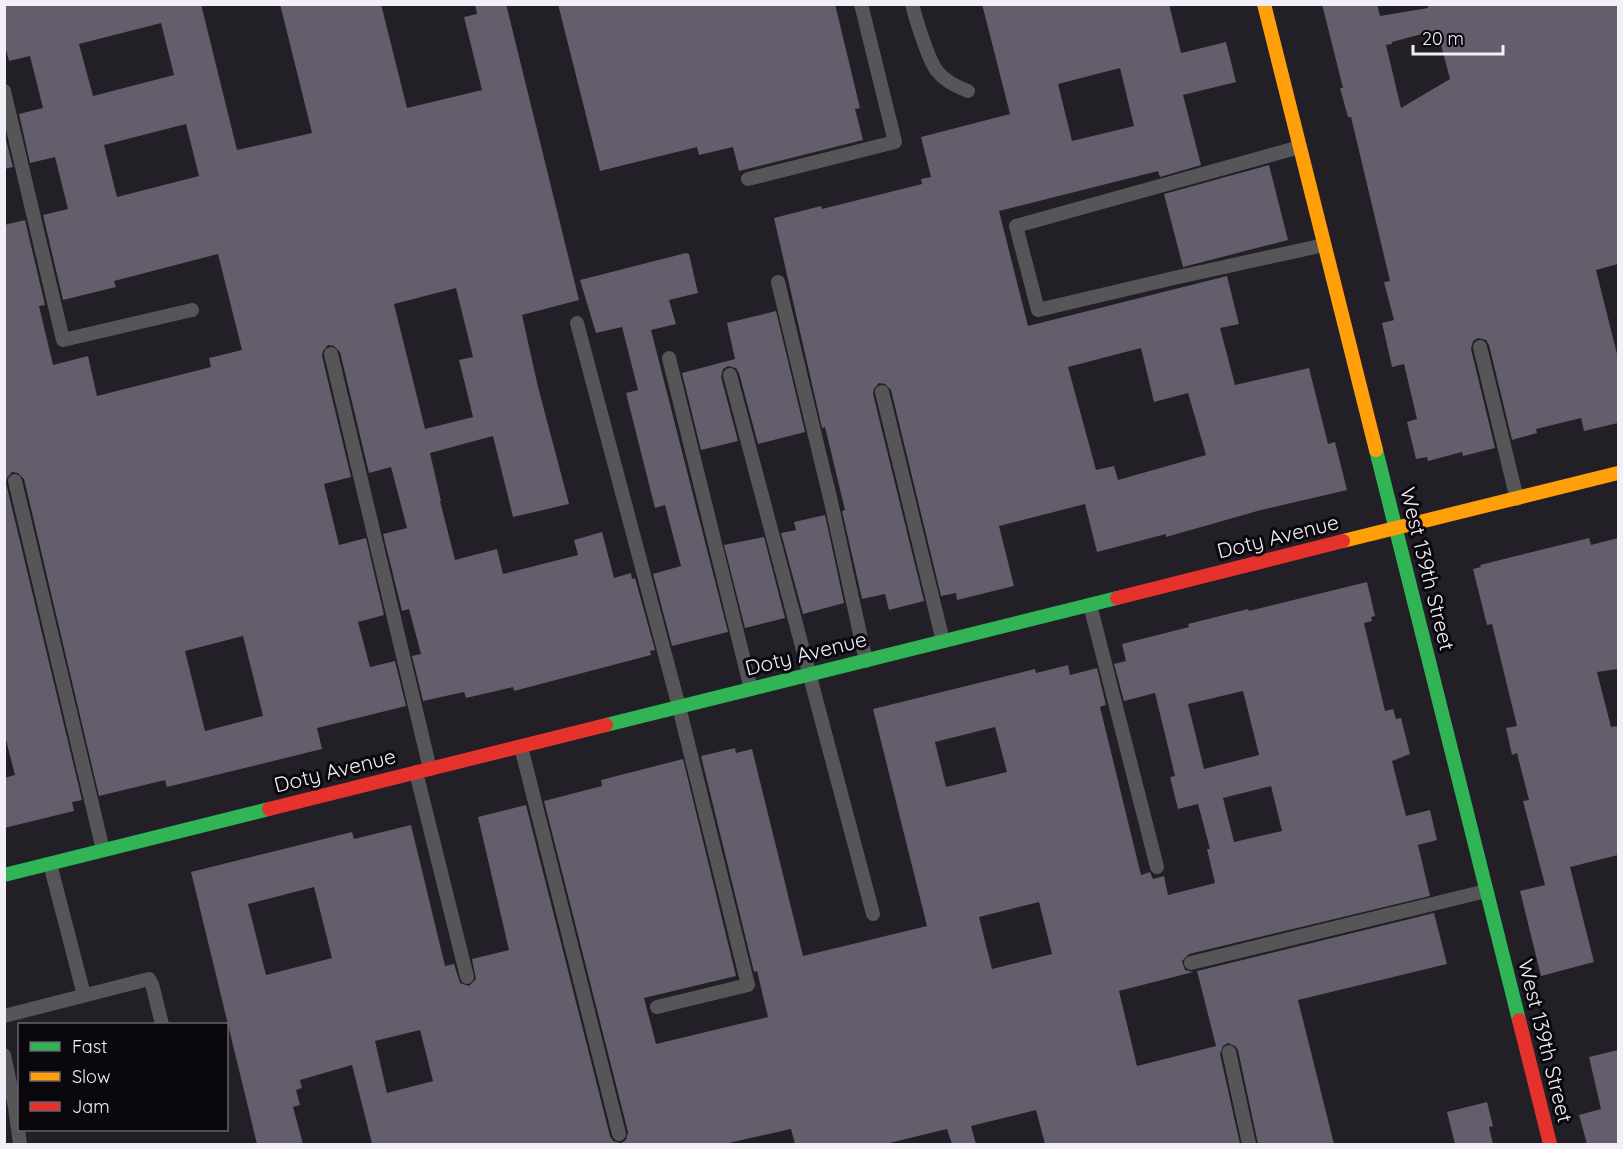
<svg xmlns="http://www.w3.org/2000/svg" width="1623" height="1149" font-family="Quicksand,sans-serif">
<rect width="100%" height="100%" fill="#221f26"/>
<path fill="#635d6c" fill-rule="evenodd" d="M 4,4 L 201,4 L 237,150 L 312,133 L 280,4 L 381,4 L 407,108 L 482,90 L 464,17 L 477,14 L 475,4 L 506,4 L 579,300 L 522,315 L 538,387 L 569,504 L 513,517 L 493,436 L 430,453 L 441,501 L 440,501 L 455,560 L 497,549 L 503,574 L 578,555 L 574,540 L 602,532 L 614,578 L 631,573 L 632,579 L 635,578 L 655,650 L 650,651 L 651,655 L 514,691 L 513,687 L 466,698 L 464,692 L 423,701 L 412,656 L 421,654 L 409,609 L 402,611 L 383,534 L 407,528 L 391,467 L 369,473 L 340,352 L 334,346 L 328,345 L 323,351 L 322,356 L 351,477 L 324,484 L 339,545 L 366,538 L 384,615 L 358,622 L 370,667 L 395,661 L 406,706 L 317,728 L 322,749 L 167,787 L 165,780 L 99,796 L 24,479 L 18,473 L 12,472 L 7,478 L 6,483 L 82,800 L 72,802 L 74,811 L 4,828 L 4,778 L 15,775 L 4,732 L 4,225 L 25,220 L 45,305 L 39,306 L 53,365 L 88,356 L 97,396 L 211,367 L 209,358 L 242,350 L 218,254 L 114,281 L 116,287 L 63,300 L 43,215 L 68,209 L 55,157 L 30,163 L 19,114 L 43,108 L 30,56 L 9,61 L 4,42 ZM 161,23 L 174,75 L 93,96 L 79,44 ZM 186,124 L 199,176 L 117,197 L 104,145 ZM 456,288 L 473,357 L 459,360 L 473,417 L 425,429 L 394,304 ZM 243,636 L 263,716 L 205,731 L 185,651 Z
M 558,4 L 835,4 L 860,108 L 855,109 L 863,140 L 739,171 L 733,147 L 699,155 L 697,147 L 600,171 Z
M 982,4 L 1169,4 L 1181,53 L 1226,42 L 1236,82 L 1183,95 L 1201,165 L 1160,177 L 1158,171 L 999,211 L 1028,326 L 1227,276 L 1239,324 L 1220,328 L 1235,385 L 1309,368 L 1328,444 L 1335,442 L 1347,490 L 1261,510 L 1166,537 L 1166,534 L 1097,552 L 1085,504 L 999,526 L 1014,586 L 957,600 L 956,593 L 941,596 L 891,390 L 885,384 L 879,383 L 874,389 L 873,394 L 924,601 L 889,610 L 885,594 L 862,599 L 842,511 L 845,510 L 825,427 L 822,428 L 774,218 L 821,206 L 822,209 L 922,184 L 921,179 L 931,177 L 921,137 L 1010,114 ZM 1120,68 L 1134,126 L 1072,141 L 1058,84 ZM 1141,348 L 1154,402 L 1188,393 L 1206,455 L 1118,480 L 1114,466 L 1096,470 L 1068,367 Z
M 1322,4 L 1377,4 L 1380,16 L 1428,8 L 1428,4 L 1618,4 L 1618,264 L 1596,270 L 1618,358 L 1618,423 L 1584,431 L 1581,418 L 1536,429 L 1537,433 L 1512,440 L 1489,345 L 1486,340 L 1478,338 L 1473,341 L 1471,349 L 1495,448 L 1463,456 L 1462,452 L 1428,461 L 1427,457 L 1416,459 L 1407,422 L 1417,419 L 1404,364 L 1392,367 L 1382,323 L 1394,320 L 1384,282 L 1390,281 L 1351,117 L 1348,117 L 1340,88 L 1343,88 ZM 1437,30 L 1450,79 L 1401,108 L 1386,45 L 1392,44 L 1392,42 Z
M 4,132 L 13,167 L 4,169 Z
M 1269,165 L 1288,240 L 1183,267 L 1164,194 Z
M 686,253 L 689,254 L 698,293 L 669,300 L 676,324 L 651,330 L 728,632 L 672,646 L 653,574 L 681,566 L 665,505 L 655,508 L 626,393 L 638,390 L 622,327 L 596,333 L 580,280 Z
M 776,311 L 805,432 L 758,444 L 739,373 L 736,368 L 728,366 L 723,369 L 721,377 L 738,441 L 701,450 L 682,373 L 735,359 L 727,323 Z
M 825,515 L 844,603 L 803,614 L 781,533 L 796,530 L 794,522 Z
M 764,537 L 785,618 L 745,628 L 724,545 Z
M 1589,538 L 1591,545 L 1618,538 L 1618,669 L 1597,672 L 1611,727 L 1618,726 L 1618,855 L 1570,867 L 1594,962 L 1541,976 L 1520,891 L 1545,885 L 1523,801 L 1529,800 L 1517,753 L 1512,755 L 1506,728 L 1517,726 L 1492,624 L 1487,625 L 1473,569 L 1481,567 L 1480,565 Z
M 1367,582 L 1375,616 L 1371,617 L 1372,621 L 1364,623 L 1385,711 L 1393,709 L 1396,719 L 1401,718 L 1410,754 L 1392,761 L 1406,816 L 1430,810 L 1437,840 L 1418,845 L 1430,896 L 1189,954 L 1182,961 L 1185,970 L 1193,972 L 1434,913 L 1447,964 L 1298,1000 L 1334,1144 L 1258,1144 L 1238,1050 L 1235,1046 L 1228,1043 L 1223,1046 L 1220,1054 L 1240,1144 L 1045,1144 L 1036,1110 L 971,1126 L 976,1144 L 952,1144 L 947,1129 L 885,1144 L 795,1144 L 791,1129 L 724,1144 L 372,1144 L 352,1065 L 300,1080 L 302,1088 L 296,1090 L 300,1105 L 293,1107 L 303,1144 L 257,1144 L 191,872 L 352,832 L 354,839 L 411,825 L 445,966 L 454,964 L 460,983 L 469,986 L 476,979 L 472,959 L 509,950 L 478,817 L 526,805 L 610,1136 L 613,1141 L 621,1143 L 626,1140 L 628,1132 L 544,801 L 602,786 L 601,780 L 683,759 L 736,976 L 644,998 L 656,1044 L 768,1017 L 757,971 L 754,972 L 701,756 L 735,748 L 736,753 L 752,749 L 803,956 L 927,926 L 873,709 L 1035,669 L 1036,673 L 1068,665 L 1070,675 L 1097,668 L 1106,705 L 1100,707 L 1141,875 L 1150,872 L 1153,879 L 1164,876 L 1168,895 L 1215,883 L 1207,849 L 1210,849 L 1198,804 L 1178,809 L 1170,777 L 1175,776 L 1155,693 L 1124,701 L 1114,664 L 1126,661 L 1122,644 L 1189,627 L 1188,624 L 1248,609 L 1249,611 ZM 1243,691 L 1259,755 L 1204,769 L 1188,704 ZM 995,727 L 1007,772 L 946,787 L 935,742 ZM 1271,786 L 1282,831 L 1234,842 L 1223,798 ZM 314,887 L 332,958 L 266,975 L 248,904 ZM 1039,902 L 1052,954 L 992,969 L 979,917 ZM 1197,971 L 1216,1046 L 1137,1066 L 1119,991 ZM 420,1030 L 433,1081 L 387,1093 L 375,1041 Z
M 1618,1050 L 1618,1144 L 1587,1144 L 1579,1115 L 1601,1109 L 1589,1057 Z
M 1487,1102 L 1493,1126 L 1489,1127 L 1493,1144 L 1455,1144 L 1447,1112 Z"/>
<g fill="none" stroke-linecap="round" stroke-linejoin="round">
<path stroke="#565558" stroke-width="14" d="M 912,4 C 916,20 928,59 937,71 C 945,81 957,87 968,91
M 4,91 L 63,340 L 192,310
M 1300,147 L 1016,226 L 1038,310 L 1174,278 L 1324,245
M 748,179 L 895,142 L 861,4
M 778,282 L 831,502 L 866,661
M 577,323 L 679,707 L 748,985 L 657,1007
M 1480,347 L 1517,499
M 331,354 L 430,769
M 669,358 L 751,689
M 730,375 L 873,914
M 882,392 L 943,641
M 15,481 L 103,850
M 1090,605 L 1157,867
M 521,747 L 619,1134
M 416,772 L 467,977
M 50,864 L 84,995
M 1191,963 L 1486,891
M 4,1016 L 149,979 L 152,984 L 162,1024
M 1229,1052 L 1249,1144
M 4,1055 L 15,1107 L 20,1144"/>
<path stroke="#30b455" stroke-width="14" d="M 1376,450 L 1519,1020
M 606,725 L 1117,598
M 4,875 L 269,809"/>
<path stroke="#ff9f0a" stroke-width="14" d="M 1264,4 L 1376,450
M 1343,541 L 1618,473"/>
<path stroke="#e5322d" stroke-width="14" d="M 1117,598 L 1343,541
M 269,809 L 606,725
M 1519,1020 L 1550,1144"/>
</g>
<g text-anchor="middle" stroke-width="6" stroke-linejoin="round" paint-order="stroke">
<g font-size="21" fill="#f2eff8" stroke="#0a080d">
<text transform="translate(1278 537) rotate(-14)" y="7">Doty Avenue</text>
<text transform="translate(1427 569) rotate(76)" y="7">West 139th Street</text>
<text transform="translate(806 654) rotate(-14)" y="7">Doty Avenue</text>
<text transform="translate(335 771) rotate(-14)" y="7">Doty Avenue</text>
<text transform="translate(1545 1041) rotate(76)" y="7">West 139th Street</text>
</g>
</g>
<rect width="1623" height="1149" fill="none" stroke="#f2eff8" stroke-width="12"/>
<rect x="18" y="1023" width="210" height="108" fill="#0a080d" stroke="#67646b" stroke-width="1.5"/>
<rect x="30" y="1042" width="30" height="9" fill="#30b455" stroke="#67646b" stroke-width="1.5"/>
<text x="72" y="1053" font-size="18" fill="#f2eff8">Fast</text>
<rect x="30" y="1072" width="30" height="9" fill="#ff9f0a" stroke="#67646b" stroke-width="1.5"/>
<text x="72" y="1083" font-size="18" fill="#f2eff8">Slow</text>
<rect x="30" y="1102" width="30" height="9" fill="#e5322d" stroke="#67646b" stroke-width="1.5"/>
<text x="72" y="1113" font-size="18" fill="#f2eff8">Jam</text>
<path d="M1413 45v9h90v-9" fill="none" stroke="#f2eff8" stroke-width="3"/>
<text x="1422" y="45" font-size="18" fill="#f2eff8" stroke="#0a080d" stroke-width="4.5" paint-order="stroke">20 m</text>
</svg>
